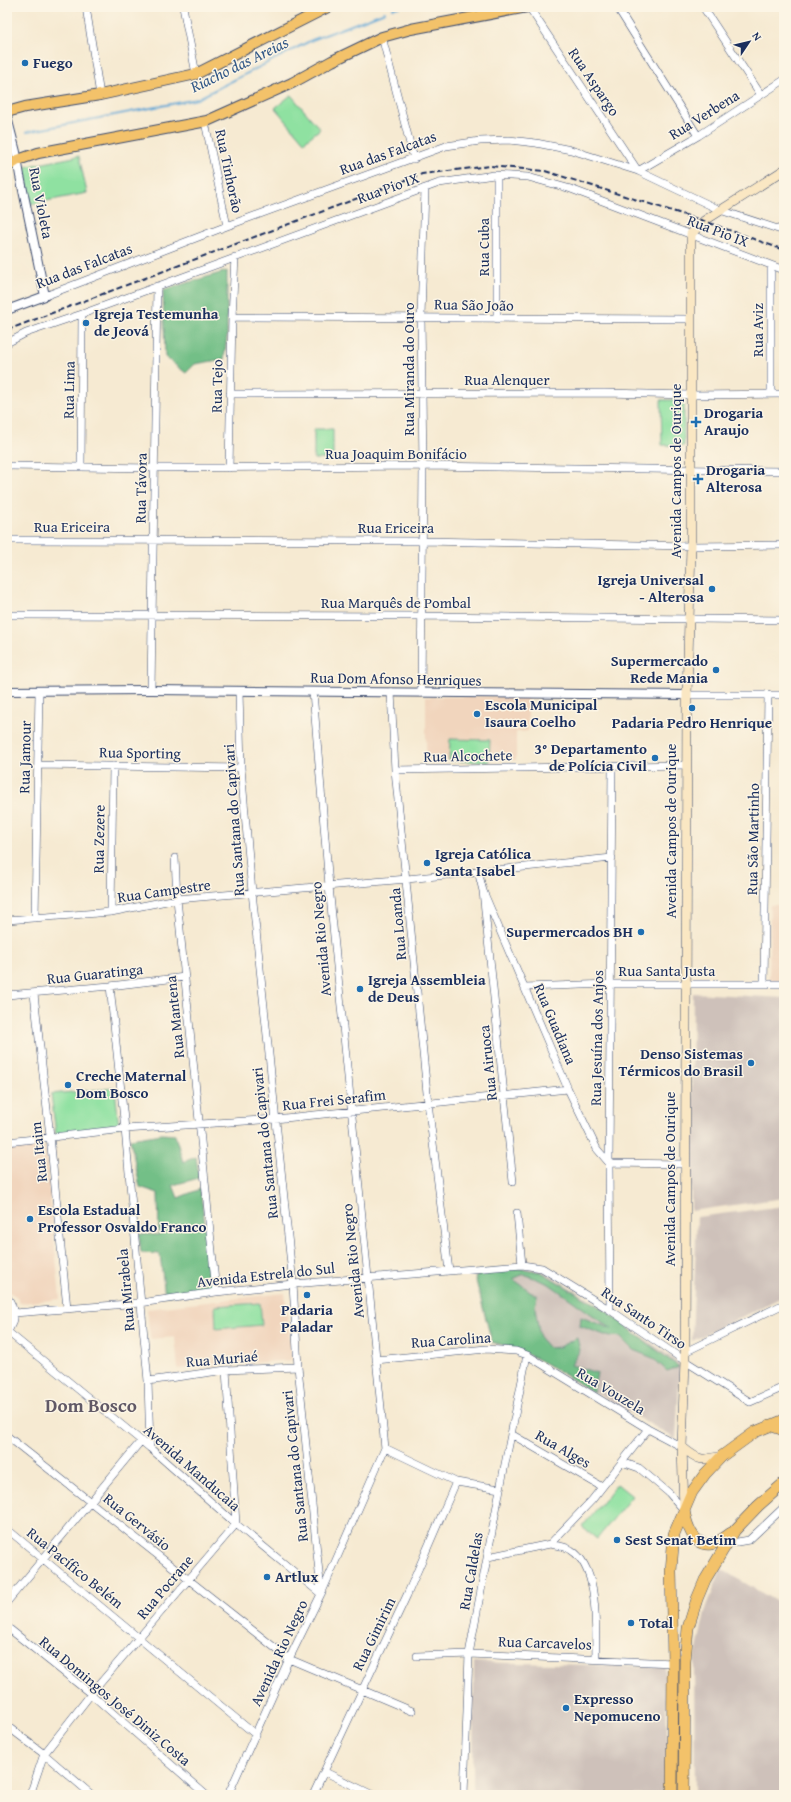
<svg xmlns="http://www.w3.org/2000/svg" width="791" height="1802" font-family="'Gentium Book Plus',serif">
<rect width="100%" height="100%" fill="#fcf5e5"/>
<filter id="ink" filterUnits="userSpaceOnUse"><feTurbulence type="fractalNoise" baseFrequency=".025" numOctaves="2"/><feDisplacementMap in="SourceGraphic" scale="8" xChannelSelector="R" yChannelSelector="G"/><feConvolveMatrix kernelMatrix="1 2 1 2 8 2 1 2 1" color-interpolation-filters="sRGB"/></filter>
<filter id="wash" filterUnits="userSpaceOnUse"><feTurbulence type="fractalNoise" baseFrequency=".012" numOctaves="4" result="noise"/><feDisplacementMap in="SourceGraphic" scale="16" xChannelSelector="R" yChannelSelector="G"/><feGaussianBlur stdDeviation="0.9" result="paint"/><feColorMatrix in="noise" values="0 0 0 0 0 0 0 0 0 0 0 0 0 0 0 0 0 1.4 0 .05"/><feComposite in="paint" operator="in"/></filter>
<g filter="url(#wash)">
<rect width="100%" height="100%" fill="#f6ead2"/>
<path fill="#f1d5bd" d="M 528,696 L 528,731 L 516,732 L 516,760 L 426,760 L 426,697 Z
M 770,905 L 784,905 L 784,981 L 769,980 Z
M 45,1146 L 60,1299 L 20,1303 L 16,1296 L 7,1291 L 7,1148 Z
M 285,1293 L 292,1360 L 178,1369 L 175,1337 L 150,1339 L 147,1309 Z"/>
<path fill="#cec1ba" d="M 693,993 L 784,998 L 784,1198 L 691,1211 Z
M 784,1206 L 784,1296 L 692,1341 L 697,1217 Z
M 521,1267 L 542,1270 L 586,1297 L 657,1347 L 680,1362 L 676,1439 L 537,1359 L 515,1349 L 491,1343 L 480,1271 Z
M 721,1569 L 784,1606 L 784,1795 L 695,1795 L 694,1664 L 705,1612 Z
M 474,1662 L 665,1667 L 667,1736 L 663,1795 L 473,1795 Z"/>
<path fill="#8fe1a1" stroke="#558880" d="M 291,95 L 320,129 L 304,142 L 275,108 Z
M 79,156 L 87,193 L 31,204 L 24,167 Z
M 661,400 L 684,400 L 684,446 L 662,445 Z
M 314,429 L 333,429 L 333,459 L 314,459 Z
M 450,739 L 490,740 L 489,762 L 449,761 Z
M 115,1088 L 119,1127 L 56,1134 L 51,1094 Z
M 260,1303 L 262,1325 L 216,1329 L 215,1306 Z
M 617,1484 L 632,1496 L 597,1539 L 582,1527 Z"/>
<path fill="#73bf87" stroke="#477772" d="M 227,271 L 227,336 L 224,359 L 195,364 L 186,373 L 165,357 L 163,290 Z
M 162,1134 L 175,1135 L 183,1162 L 196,1157 L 199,1178 L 173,1185 L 178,1198 L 200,1189 L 214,1288 L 165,1296 L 160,1254 L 141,1253 L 139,1234 L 159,1235 L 158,1193 L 140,1187 L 130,1139 Z
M 515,1268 L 541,1272 L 606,1311 L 679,1367 L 667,1371 L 653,1358 L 633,1350 L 620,1337 L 615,1336 L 610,1337 L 580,1326 L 581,1317 L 612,1329 L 549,1284 L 524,1274 L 513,1279 L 537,1296 L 535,1307 L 540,1338 L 549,1348 L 559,1347 L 577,1338 L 580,1350 L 571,1365 L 597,1373 L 593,1392 C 559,1371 531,1352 492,1342 L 475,1277 L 486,1271 Z"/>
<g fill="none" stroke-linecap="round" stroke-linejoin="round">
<path stroke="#5fa7d6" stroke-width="2" d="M 393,8 L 399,7
M 27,132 L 197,99 L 312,40 L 385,12"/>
</g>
</g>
<g filter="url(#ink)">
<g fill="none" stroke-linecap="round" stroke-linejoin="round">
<defs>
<path id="minor" d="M 86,7 L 100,95
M 183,7 L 196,74
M 529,7 L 638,171 L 698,136 L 784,80
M 617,7 L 698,136
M 703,7 L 761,95
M 382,37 L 414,159
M 205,122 L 227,226
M 497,176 L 497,319
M 45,296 L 227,226 L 446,146 L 480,141 L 509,140 L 536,143 L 571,150 L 638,171 L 720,210 L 784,231
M 232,317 L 691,319
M 7,343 L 26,333 L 82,314 L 439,183 L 494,175 L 528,177 L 571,189 L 784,270
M 230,394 L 605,393 L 691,395 L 784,394
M 771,394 L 771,266
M 7,466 L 155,468 L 423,466 L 784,471
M 81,467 L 82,314
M 229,468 L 232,317 L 235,257
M 7,540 L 422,541 L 691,546 L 784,545
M 7,615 L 421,616 L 784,620
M 151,690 L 157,286
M 239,691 L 241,768 L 252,892 L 293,1284 L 298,1367 L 321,1592
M 391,692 L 395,770 L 428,1103 L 449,1271
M 421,693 L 423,466 L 421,317 L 425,188
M 687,695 L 784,695
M 38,765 L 241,768
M 395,770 L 686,765
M 175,858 L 177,899 L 216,1292
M 478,871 L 483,891 L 513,1182
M 483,891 L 568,1089 L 597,1149 L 609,1163 L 685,1164
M 111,912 L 113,766
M 35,918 L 39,692
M 7,920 L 111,912 L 177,899 L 407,879 L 612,858
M 764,984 L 768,694
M 110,986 L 125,1129 L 148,1381 L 150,1448
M 525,987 L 610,984 L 784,984
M 34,994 L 50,1136 L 67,1308
M 7,995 L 110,986 L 185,977
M 7,1142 L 125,1129 L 275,1119 L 568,1089
M 517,1213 L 522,1265
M 7,1297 C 16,1308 15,1322 7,1332
M 610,1310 L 609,1163 L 612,766
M 14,1313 L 140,1303 L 216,1292 L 293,1284 L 522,1265 L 542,1268 L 610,1310 L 685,1361 L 750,1402 L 784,1387
M 8,1332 L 150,1448 L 236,1524 L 321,1594
M 685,1352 L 784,1304
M 376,1360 L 486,1349 L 516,1351 L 527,1355 L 648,1429 L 682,1447
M 148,1381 L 226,1370 L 298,1367
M 511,1434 L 602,1487
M 7,1436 L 289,1659 L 412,1711
M 385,1448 L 456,1482 L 500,1489
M 622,1462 L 639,1468 L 669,1493 L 684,1510
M 7,1529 L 256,1735
M 550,1544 C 556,1546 566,1546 571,1550 C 600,1568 595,1627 596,1658
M 726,1544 L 749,1540 L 784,1507
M 488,1557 L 550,1544 L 592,1500 L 648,1429
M 7,1602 L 141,1441
M 7,1627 L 91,1694 L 206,1795
M 417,1656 L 469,1654 L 673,1663
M 7,1726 L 44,1754 L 92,1795
M 325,1772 L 373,1795
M 30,1795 L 44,1754 L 91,1694 L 236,1524 L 226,1370
M 228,1795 L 289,1659 L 322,1592 L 385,1448 L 329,886 L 313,692
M 313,1795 L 407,1595 L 456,1482
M 464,1795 L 469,1654 L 500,1489 L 527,1355"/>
<path id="tertiary" d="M 7,117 L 16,152 L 20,176 L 45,296 L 7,310
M 7,691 L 151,690 L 687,695"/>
<path id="secondary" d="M 682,1447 C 699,1461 701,1461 722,1456
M 684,1509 L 682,1447 L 685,1361 L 687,695 L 691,546 L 691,234 L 704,221 L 784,170"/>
<path id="primary" d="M 7,112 L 25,107 L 100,95 L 196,74 L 328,7
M 7,167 L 18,160 L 38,153 L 207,121 L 292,83 L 332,61 L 382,37 L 411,29 L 527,7"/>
<path id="trunk" d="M 769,1425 L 784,1430
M 684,1510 C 686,1523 693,1547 711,1544 C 718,1543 725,1537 731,1533
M 672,1795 L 673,1663 L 671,1571 L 674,1534 L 692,1492 L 705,1474 L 722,1456 L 755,1432 L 784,1420
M 684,1795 L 685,1661 L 688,1628 L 697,1599 L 705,1580 L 735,1530 L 758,1506 L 784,1483"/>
</defs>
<use href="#minor" stroke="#3c4b6f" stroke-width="8"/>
<use href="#tertiary" stroke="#3c4b6f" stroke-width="10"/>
<use href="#secondary" stroke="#3c4b6f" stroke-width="10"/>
<use href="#primary" stroke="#3c4b6f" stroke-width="12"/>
<use href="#trunk" stroke="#3c4b6f" stroke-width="12"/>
<use href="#minor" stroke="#fff" stroke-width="7"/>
<use href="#tertiary" stroke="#fff" stroke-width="8"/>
<use href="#secondary" stroke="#fae7c3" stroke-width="9"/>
<use href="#primary" stroke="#f3c26a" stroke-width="10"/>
<use href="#trunk" stroke="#f3c26a" stroke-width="11"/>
<path stroke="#1b2f5e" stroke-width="2" stroke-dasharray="6 3" stroke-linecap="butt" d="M 7,330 L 422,174 L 490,166 L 545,171 L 704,221 L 784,250"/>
</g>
</g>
<g fill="#1f6fb2" stroke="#fcf5e5" stroke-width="1.5">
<circle cx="25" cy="63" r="4"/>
<circle cx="86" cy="323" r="4"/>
<path d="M694 416h4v4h4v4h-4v4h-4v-4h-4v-4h4z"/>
<path d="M696 473h4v4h4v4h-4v4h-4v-4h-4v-4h4z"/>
<circle cx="712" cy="589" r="4"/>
<circle cx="716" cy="670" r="4"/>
<circle cx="692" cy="708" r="4"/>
<circle cx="477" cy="714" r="4"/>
<circle cx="655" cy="758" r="4"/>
<circle cx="427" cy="863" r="4"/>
<circle cx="641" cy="932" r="4"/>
<circle cx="360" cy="989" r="4"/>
<circle cx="751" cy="1063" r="4"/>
<circle cx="68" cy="1085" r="4"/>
<circle cx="30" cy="1219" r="4"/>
<circle cx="307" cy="1295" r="4"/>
<circle cx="617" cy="1540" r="4"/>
<circle cx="267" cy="1577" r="4"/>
<circle cx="631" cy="1623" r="4"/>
<circle cx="566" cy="1708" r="4"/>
</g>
<g text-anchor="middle" stroke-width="3" stroke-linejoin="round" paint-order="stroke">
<g font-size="15" font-weight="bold" fill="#1b2f5e" stroke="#fcf5e5" text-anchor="start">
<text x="33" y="68">Fuego</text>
<text x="94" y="319">Igreja Testemunha<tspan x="94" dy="17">de Jeová</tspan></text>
<text x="704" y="418">Drogaria<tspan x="704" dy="17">Araujo</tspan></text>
<text x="706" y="475">Drogaria<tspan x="706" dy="17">Alterosa</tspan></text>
<text x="704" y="585" text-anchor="end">Igreja Universal<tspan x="704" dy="17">- Alterosa</tspan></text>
<text x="708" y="666" text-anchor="end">Supermercado<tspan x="708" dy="17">Rede Mania</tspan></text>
<text x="485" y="710">Escola Municipal<tspan x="485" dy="17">Isaura Coelho</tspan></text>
<text x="692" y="728" text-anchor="middle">Padaria Pedro Henrique</text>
<text x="647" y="754" text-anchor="end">3° Departamento<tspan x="647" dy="17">de Polícia Civil</tspan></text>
<text x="435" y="859">Igreja Católica<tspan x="435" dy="17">Santa Isabel</tspan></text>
<text x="633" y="937" text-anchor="end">Supermercados BH</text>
<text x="368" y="985">Igreja Assembleia<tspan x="368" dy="17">de Deus</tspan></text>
<text x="743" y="1059" text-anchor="end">Denso Sistemas<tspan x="743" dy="17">Térmicos do Brasil</tspan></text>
<text x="76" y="1081">Creche Maternal<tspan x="76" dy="17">Dom Bosco</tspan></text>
<text x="38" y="1215">Escola Estadual<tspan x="38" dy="17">Professor Osvaldo Franco</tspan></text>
<text x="307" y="1315" text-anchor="middle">Padaria<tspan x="307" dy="17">Paladar</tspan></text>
<text x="625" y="1545">Sest Senat Betim</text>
<text x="275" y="1582">Artlux</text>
<text x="639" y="1628">Total</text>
<text x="574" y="1704">Expresso<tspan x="574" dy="17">Nepomuceno</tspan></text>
</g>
<g font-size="15" fill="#1b2f5e" stroke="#fcf5e5">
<text transform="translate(594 82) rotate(56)" y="5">Rua Aspargo</text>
<text transform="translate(704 115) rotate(-32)" y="5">Rua Verbena</text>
<text transform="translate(388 153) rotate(-20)" y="5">Rua das Falcatas</text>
<text transform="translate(229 171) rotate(78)" y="5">Rua Tinhorão</text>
<text transform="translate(388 188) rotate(-20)" y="5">Rua Pio IX</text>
<text transform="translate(41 203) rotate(79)" y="5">Rua Violeta</text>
<text transform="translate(718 231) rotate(21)" y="5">Rua Pio IX</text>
<text transform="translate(484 247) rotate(-90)" y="5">Rua Cuba</text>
<text transform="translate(84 266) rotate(-21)" y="5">Rua das Falcatas</text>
<text transform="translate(474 305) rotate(1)" y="5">Rua São João</text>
<text transform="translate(758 330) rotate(-90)" y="5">Rua Aviz</text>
<text transform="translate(409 369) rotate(-90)" y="5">Rua Miranda do Ouro</text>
<text x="507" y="385">Rua Alenquer</text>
<text transform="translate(217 386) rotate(-89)" y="5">Rua Tejo</text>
<text transform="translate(69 390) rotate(-89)" y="5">Rua Lima</text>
<text x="396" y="459">Rua Joaquim Bonifácio</text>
<text transform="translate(676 471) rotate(-90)" y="5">Avenida Campos de Ourique</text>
<text transform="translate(141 488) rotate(-89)" y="5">Rua Távora</text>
<text x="72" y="532">Rua Ericeira</text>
<text x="396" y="533">Rua Ericeira</text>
<text x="396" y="608">Rua Marquês de Pombal</text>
<text transform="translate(396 679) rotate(1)" y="5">Rua Dom Afonso Henriques</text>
<text transform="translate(140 753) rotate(1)" y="5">Rua Sporting</text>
<text transform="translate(468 756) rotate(-1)" y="5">Rua Alcochete</text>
<text transform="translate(25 757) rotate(-89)" y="5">Rua Jamour</text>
<text transform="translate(234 820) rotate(-94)" y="5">Rua Santana do Capivari</text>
<text transform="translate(671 831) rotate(-90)" y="5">Avenida Campos de Ourique</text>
<text transform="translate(99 839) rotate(-89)" y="5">Rua Zezere</text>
<text transform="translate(753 839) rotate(-89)" y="5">Rua São Martinho</text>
<text transform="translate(164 891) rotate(-8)" y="5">Rua Campestre</text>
<text transform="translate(398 924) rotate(-95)" y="5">Rua Loanda</text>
<text transform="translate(321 939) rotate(-95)" y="5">Avenida Rio Negro</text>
<text x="667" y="976">Rua Santa Justa</text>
<text transform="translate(95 974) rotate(-6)" y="5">Rua Guaratinga</text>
<text transform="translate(175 1017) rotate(-96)" y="5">Rua Mantena</text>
<text transform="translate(555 1024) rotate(67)" y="5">Rua Guadiana</text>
<text transform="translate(597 1038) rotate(-89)" y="5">Rua Jesuína dos Anjos</text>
<text transform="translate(488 1063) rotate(-96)" y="5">Rua Airuoca</text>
<text transform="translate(334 1100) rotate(-6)" y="5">Rua Frei Serafim</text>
<text transform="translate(265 1143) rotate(-96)" y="5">Rua Santana do Capivari</text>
<text transform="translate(39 1152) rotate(-96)" y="5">Rua Itaim</text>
<text transform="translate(670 1179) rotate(-90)" y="5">Avenida Campos de Ourique</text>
<text transform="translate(353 1261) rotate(-96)" y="5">Avenida Rio Negro</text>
<text transform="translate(266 1275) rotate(-6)" y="5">Avenida Estrela do Sul</text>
<text transform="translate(126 1290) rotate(-95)" y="5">Rua Mirabela</text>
<text transform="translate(644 1318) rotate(34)" y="5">Rua Santo Tirso</text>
<text transform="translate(451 1340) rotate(-4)" y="5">Rua Carolina</text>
<text transform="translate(222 1359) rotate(-5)" y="5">Rua Muriaé</text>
<text transform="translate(611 1391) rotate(31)" y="5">Rua Vouzela</text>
<text transform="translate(563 1449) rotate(30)" y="5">Rua Alges</text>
<text transform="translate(295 1466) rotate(-96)" y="5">Rua Santana do Capivari</text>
<text transform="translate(192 1468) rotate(41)" y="5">Avenida Manducaia</text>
<text transform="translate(137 1522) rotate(39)" y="5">Rua Gervásio</text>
<text transform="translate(75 1568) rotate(39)" y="5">Rua Pacífico Belém</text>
<text transform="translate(471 1571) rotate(-80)" y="5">Rua Caldelas</text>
<text transform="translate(165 1587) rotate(-50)" y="5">Rua Pocrane</text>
<text transform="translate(374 1634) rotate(-64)" y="5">Rua Gimirim</text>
<text transform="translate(545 1643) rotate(2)" y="5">Rua Carcavelos</text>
<text transform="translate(279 1653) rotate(-65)" y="5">Avenida Rio Negro</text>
<text transform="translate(115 1701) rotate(40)" y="5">Rua Domingos José Diniz Costa</text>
</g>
<g font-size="16" font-style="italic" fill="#335988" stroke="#fcf5e5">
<text transform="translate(239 64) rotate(-26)" y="6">Riacho das Areias</text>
</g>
<g font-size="19" font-weight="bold" fill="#615966" stroke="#fcf5e5">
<text x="91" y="1412">Dom Bosco</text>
</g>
</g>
<rect width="791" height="1802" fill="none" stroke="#fcf5e5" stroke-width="24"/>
<g transform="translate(749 42) rotate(55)" stroke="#fcf5e5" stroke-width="3" paint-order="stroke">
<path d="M0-3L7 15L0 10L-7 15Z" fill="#1b2f5e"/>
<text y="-6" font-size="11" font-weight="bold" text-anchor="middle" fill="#1b2f5e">N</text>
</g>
</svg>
